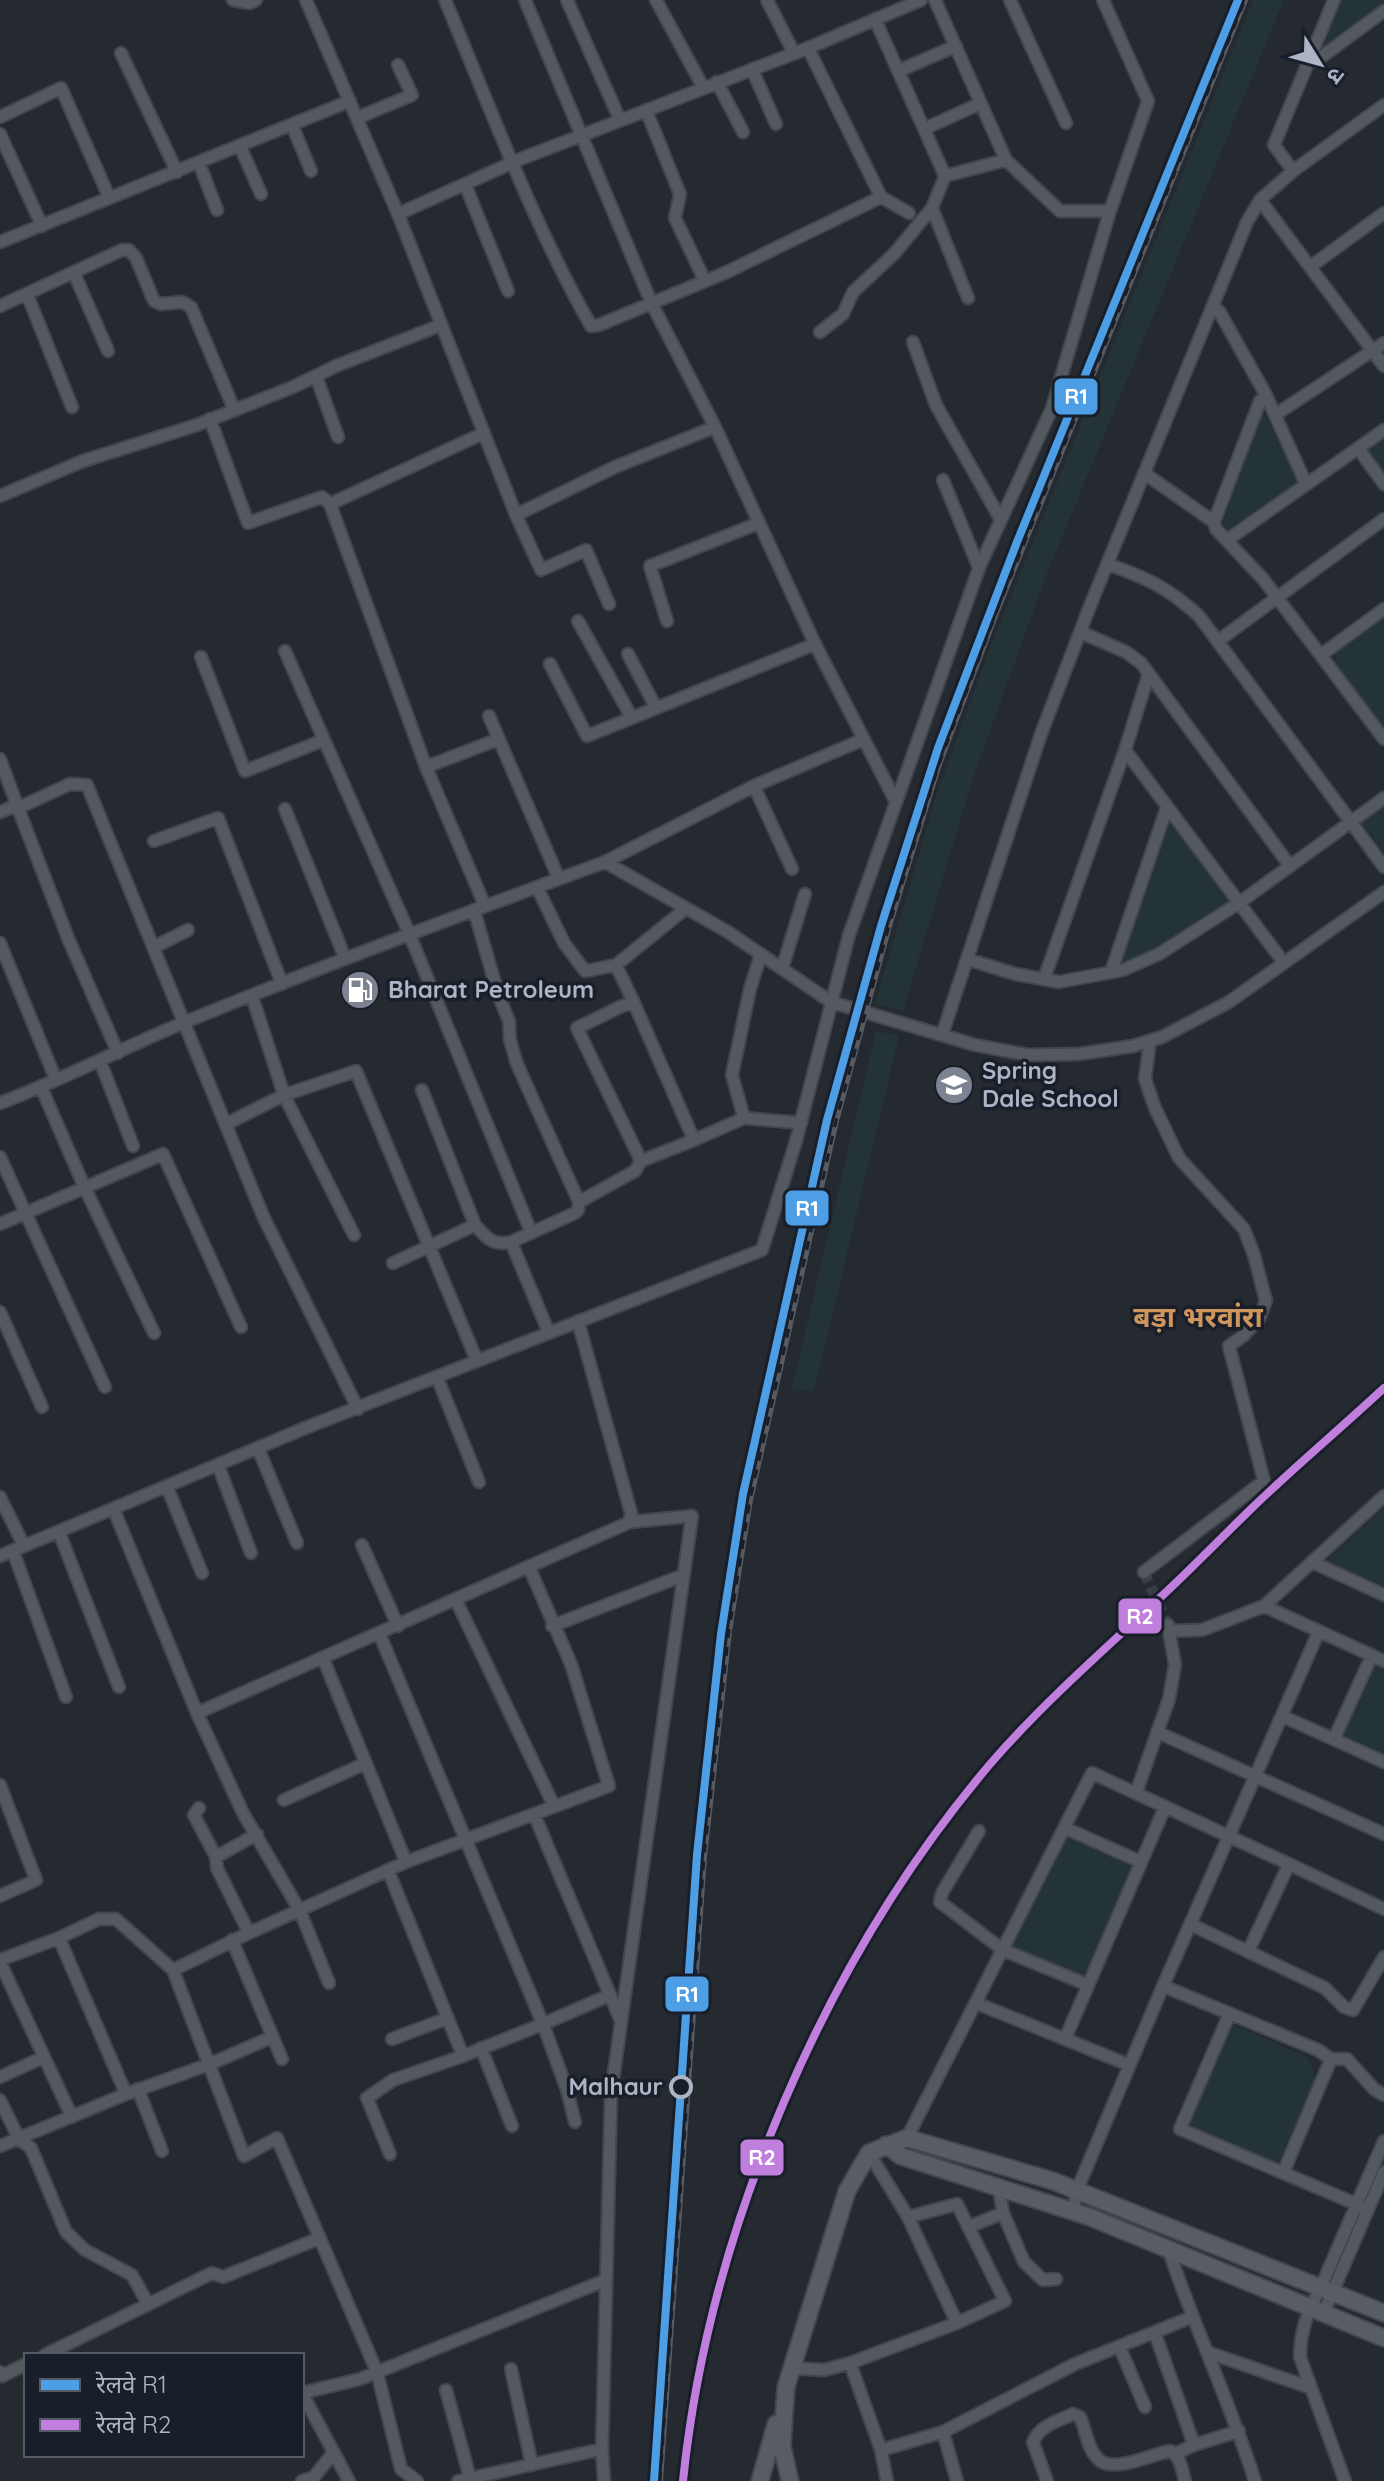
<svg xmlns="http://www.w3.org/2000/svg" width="1384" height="2481" font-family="Quicksand,'Noto Sans Devanagari',sans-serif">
<rect width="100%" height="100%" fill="#252930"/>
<path fill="#233336" d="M 1253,0 L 1284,0 L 1046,576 L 972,781 L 903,1011 L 875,1003 L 937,793 L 989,650 Z
M 1340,0 L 1384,0 L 1384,3 L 1323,48 Z
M 1263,412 L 1299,481 L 1230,528 L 1222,524 Z
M 1384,437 L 1384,476 L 1364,450 Z
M 1384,617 L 1384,728 L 1335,663 L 1336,651 Z
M 1384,807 L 1384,852 L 1362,823 Z
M 1167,818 L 1228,901 L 1165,945 L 1124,964 L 1120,962 Z
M 876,1031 L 899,1036 L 814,1392 L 792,1388 Z
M 1384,1508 L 1384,1587 L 1326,1561 Z
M 1374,1663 L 1384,1668 L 1384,1755 L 1341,1735 Z
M 1067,1833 L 1134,1864 L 1084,1979 L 1009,1947 Z
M 1230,2023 L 1308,2057 L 1316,2078 L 1278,2164 L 1189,2126 Z"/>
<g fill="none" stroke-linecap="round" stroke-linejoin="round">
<path stroke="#393e46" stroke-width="11" stroke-dasharray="11 5.5" stroke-linecap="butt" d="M 1144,1572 L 1168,1625"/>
<defs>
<path id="street" d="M 233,0 L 250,3 L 256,0
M 306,0 L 398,214 L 523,158 L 808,48 L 921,0
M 445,0 C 491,109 532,222 591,326 L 599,325 L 727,272 L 881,197
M 525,0 L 651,302 L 715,427
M 567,0 L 620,120
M 656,0 L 703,87
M 767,0 L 794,53
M 935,0 L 1006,160
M 1010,0 L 1066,123
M 808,48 L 881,197 L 909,213
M 121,53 L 177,172
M 1310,58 L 1316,61 L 1384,11
M 752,69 L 776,124
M 898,71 L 956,46
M 717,82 L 743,132
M 646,110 L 680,194 L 675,218 L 705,281
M 0,117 L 61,88 L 109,197
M 357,118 L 412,95 L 398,65
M 292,125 L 311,171
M 924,129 L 981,103
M 0,134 L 42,226
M 240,146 L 261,194
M 199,163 L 217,210
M 1293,171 L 1274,145 L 1334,0
M 945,176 L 1006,160 L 1060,211 L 1110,211
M 465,184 L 508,291
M 1260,200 L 1384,366
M 932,208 L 968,298
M 398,214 L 516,515 L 615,467 L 715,427 L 815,644 L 895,800
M 0,242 L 350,101
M 1310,267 L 1384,213
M 74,273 L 108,351
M 27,294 L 72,407
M 0,306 L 122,250 L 129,250 L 136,258 L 154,301 L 161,304 L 182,302 L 191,307 L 234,409
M 1212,307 L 1219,311 L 1266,395 L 1306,484
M 820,332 L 843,314 L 853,292 L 894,254 L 932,208 L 945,176 L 875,19
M 913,342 L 936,405 L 1001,520
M 316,376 L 338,437
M 1266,395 L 1260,401 L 1214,522 L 1216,529 L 1263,579 L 1384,739
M 1275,415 L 1384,343
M 210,419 L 248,523 L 322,497 L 330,504 L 426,767 L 485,906
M 1358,448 L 1384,484
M 1144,473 L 1214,522
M 943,480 L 979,568
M 0,496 L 83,461 L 197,425 L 293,387 L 336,366 L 441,325
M 330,504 L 484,433
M 516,515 L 541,570 L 586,550 L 609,604
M 1227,540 L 1384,430
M 1107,564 C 1147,578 1167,587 1199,616 L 1384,867
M 578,621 L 632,718
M 667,621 L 650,566 L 759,523
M 1080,632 L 1126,652 L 1141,663 L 1290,866
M 1218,641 L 1384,519
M 285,651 L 409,933 L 531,1232
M 628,654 L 656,708
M 1321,655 L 1384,609
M 201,657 L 245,771 L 324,740
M 550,664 L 587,736 L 815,644
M 489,716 L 559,879
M 1125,750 L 1284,963
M 0,759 L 18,808 L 70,784 L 87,785 L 263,1216 L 358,1409
M 426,767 L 499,739
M 754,786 L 792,869
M 285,809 L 345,958
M 0,812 L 10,808 L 18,808 L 68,938 L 118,1053
M 154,841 L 218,818 L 282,984
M 605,862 L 754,786 L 862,740
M 537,887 L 564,943 L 585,971 L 616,965 L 685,909
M 474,910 L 499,997 L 509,1021 L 510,1040 L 517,1064 L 579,1202 L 635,1171 L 641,1161 L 577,1028 L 622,1006 L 634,1003 L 694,1140 L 744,1118 L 732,1075 L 750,989 L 761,954
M 0,943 L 56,1080
M 154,947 L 188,930
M 967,959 L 1015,974 L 1059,982 L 1123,970 L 1159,954 L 1239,903 L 1384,798
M 616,965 L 634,1003
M 782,969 L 805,894
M 1111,972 L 1167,807
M 1044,979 L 1125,750 L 1148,676
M 252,996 L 284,1095 L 354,1235
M 942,1035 L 1041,734 L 1090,606 L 1247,222 L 1260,200 L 1293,171 L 1384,105
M 100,1061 L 133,1146
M 41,1087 L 84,1186 L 154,1333
M 0,1103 C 65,1079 126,1046 190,1020 C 327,964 466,913 605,862 L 728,932 L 831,1002 L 975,1045 L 1028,1055 L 1079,1054 L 1133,1046 L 1162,1037 L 1229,1002 L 1384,892
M 744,1118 L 801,1123
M 226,1124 L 284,1095 L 356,1071 L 477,1361
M 0,1157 L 105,1387
M 641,1161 L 694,1140
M 0,1224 L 163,1154 L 241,1327
M 475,1225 C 487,1238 492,1246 511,1242
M 393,1263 L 475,1225 L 422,1090
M 0,1312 L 42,1407
M 549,1333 L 511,1242 L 575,1213 L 578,1210 L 579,1202
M 437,1377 L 479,1482
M 258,1448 L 297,1543
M 218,1465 L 251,1553
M 167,1487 L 202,1573
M 0,1497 L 24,1546
M 114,1510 L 197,1713 L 630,1522 L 631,1513 L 578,1321
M 59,1532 L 119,1687
M 362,1545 L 398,1626
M 13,1551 L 66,1697
M 0,1556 L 310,1426 L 762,1250 L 796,1141 L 849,935 L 979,568 L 1052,408 L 1110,211 L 1148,101 L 1103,0
M 1312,1562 L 1384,1595
M 1144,1572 L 1264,1481 L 1229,1346 L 1243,1336 L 1259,1319 L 1266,1301 L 1254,1255 L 1244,1229 L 1179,1158 L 1155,1108 L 1145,1079 L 1150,1041
M 456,1600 L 554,1806
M 1264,1606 L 1384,1661
M 552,1626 L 684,1575
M 1169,1631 L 1202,1630 L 1264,1606 L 1384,1496
M 379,1633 L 543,2024 L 610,1995
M 197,1713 L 243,1813 L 300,1911 L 329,1983
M 1282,1716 L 1384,1762
M 1157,1732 L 1384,1834
M 1334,1739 L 1372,1655
M 0,1785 L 36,1880 L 0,1896
M 1136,1793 L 1169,1699 L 1175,1665 L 1168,1625
M 284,1800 L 366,1763
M 199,1808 L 194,1815 L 216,1857
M 534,1814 L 621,2021
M 1065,1828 L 1141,1862
M 979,1831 L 942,1893 L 940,1902 L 1003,1950 L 1088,1985
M 257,1834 L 216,1857 L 217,1868 L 249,1933 L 406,1862 L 323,1658
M 406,1862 L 609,1786 L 571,1664 L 529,1567
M 388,1870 L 463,2056 L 543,2024 L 567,2090 L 575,2122
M 1190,1924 L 1325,1988 L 1344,2007 L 1353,2010 L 1384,1957
M 59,1938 L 99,1919 L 116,1919 L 173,1970 L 244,2156 L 277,2138 L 377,2372 L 401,2469 L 417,2481
M 232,1940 L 282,2059
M 1248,1952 L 1289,1864 L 1384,1909
M 0,1960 L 59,1938 L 126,2094 L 0,2146
M 0,1962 L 72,2117
M 173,1970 L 249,1933
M 1163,1986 L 1318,2050 L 1331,2059 L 1347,2059 L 1374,2089 L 1384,2095
M 976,2003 L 1129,2065
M 1229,2015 L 1180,2129 L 1368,2209
M 392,2039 L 448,2018
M 1065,2039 L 1165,1807
M 481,2048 L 512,2126
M 0,2077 L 44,2057
M 138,2089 L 162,2151
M 126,2094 L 210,2064 L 272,2037
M 0,2100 L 19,2139 L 31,2148 L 66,2232 L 85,2250 L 132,2275 L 148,2304
M 907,2138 L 1092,1773 L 1289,1864
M 869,2153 L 908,2217 L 957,2323
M 390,2154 L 367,2098 L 393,2080 L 463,2056
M 1283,2173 L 1331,2059
M 999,2188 L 1003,2213 L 1024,2262 L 1043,2280 L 1056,2279
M 1073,2211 L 1077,2190 L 1163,1986 L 1319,1631
M 968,2227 L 1003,2213
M 1168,2248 C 1194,2327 1230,2402 1255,2481
M 1324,2312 L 1384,2172
M 1155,2333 L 1194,2445 L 1175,2454
M 1120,2348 L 1145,2407
M 1207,2352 L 1311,2388
M 45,2355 L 212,2273 L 223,2277 L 320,2238
M 850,2363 L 881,2450 L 887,2481
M 792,2368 L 824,2370 L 850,2363 L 957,2323 L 1005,2301 L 957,2204 L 908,2217
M 511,2369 L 532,2465
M 0,2372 L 2,2376 L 26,2364
M 446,2390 L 470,2478
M 943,2432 L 957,2481
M 1194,2445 L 1239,2431
M 881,2450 L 943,2432 L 1075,2364 L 1192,2317
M 302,2481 L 314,2477 L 334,2452
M 349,2481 L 302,2393 L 360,2379 L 606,2280
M 458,2481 L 602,2449
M 604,2481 L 602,2449 L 611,2094 L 692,1516 L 630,1522
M 1047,2481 L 1033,2442 C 1040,2425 1058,2421 1073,2414 L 1080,2417 C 1086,2430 1087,2447 1097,2458 C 1111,2475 1152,2454 1170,2451 C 1181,2456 1182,2471 1185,2481
M 1345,2481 L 1300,2357 C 1300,2331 1308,2309 1321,2287 L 1384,2141"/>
<path id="secondary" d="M 886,2145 L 901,2156 L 1090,2217 L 1384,2338
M 760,2481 L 776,2424
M 790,2481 L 782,2446 L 786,2387 L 847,2191 L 869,2153 L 907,2138 L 1053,2181 L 1384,2313"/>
</defs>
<use href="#street" stroke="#42454b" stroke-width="15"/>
<use href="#secondary" stroke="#42454b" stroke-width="20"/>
<use href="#street" stroke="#54585f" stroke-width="11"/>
<use href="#secondary" stroke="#585c64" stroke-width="16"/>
<defs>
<path id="rail" d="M 660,2481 L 704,1857 L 729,1631 L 750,1500 L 836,1121 L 889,926 L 938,767 L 998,608 L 1245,0"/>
</defs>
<use href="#rail" stroke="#585b62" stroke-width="6"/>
<use href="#rail" stroke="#191f2a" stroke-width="3" stroke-dasharray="9" stroke-linecap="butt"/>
<defs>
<path id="rail-1" d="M 654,2481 L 697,1855 L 721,1634 L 743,1494 L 827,1120 L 881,926 L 938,748 L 1017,542 L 1238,0"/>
<path id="rail-2" d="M 683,2481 C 709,2228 826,1957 991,1763 C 1044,1702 1105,1649 1164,1594 C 1193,1567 1221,1538 1250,1510 C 1293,1468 1340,1429 1384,1388"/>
</defs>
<use href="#rail-1" stroke="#191f2a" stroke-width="14"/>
<use href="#rail-2" stroke="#191f2a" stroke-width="14"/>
<use href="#rail-1" stroke="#4d9ee5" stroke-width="8"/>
<use href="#rail-2" stroke="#c07fdc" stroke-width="8"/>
</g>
<defs>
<symbol id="fuel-disc" viewBox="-11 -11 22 22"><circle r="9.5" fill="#7d8390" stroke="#191f2a"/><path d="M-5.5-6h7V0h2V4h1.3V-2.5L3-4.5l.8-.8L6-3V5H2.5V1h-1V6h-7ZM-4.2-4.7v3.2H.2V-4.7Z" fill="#fff"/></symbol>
<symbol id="school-disc" viewBox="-11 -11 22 22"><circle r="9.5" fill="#7d8390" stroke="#191f2a"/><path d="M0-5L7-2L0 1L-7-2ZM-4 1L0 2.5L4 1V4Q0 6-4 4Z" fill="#fff"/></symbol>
</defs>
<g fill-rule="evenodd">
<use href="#fuel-disc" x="338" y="968" width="44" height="44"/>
<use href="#school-disc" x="932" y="1063" width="44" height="44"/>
</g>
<circle fill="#191f2a" stroke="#adb4c3" stroke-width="4" cx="681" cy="2087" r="10"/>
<g text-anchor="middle" stroke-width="7" stroke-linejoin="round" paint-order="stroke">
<g font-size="24" font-weight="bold" fill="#adb4c3" stroke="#191f2a" text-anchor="start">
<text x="388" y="998">Bharat Petroleum</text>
<text x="982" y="1079">Spring<tspan x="982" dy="28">Dale School</tspan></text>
</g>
<g font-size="24" font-weight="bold" fill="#adb4c3" stroke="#191f2a" text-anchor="end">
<text x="663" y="2095">Malhaur</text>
</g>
<g font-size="28" font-weight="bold" fill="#ce955d" stroke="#191f2a">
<text x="1198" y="1327">बड़ा भरवांरा</text>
</g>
</g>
<g stroke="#191f2a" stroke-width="3">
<rect x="1053" y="377" width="46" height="39" rx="8" fill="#4d9ee5"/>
<rect x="784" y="1189" width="46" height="38" rx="8" fill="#4d9ee5"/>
<rect x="1117" y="1597" width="46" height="38" rx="8" fill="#c07fdc"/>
<rect x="664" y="1975" width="46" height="38" rx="8" fill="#4d9ee5"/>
<rect x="739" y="2138" width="46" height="39" rx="8" fill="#c07fdc"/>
</g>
<g font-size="22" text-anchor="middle" font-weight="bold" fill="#fff">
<text x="1076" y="404">R1</text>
<text x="807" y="1216">R1</text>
<text x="1140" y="1624">R2</text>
<text x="687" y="2002">R1</text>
<text x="762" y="2165">R2</text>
</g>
<rect x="24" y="2353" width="280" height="104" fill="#191f2a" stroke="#545b67" stroke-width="2"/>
<rect x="40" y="2379" width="40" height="12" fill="#4d9ee5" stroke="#545b67" stroke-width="2"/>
<text x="96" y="2393" font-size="24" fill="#adb4c3">रेलवे R1</text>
<rect x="40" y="2419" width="40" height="12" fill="#c07fdc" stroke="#545b67" stroke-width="2"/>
<text x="96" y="2433" font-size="24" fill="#adb4c3">रेलवे R2</text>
<g transform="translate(1320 64) rotate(127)" stroke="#191f2a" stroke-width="6" paint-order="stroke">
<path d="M0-6L14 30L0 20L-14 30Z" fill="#adb4c3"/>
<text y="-12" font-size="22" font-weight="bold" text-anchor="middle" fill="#adb4c3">उ</text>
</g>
</svg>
